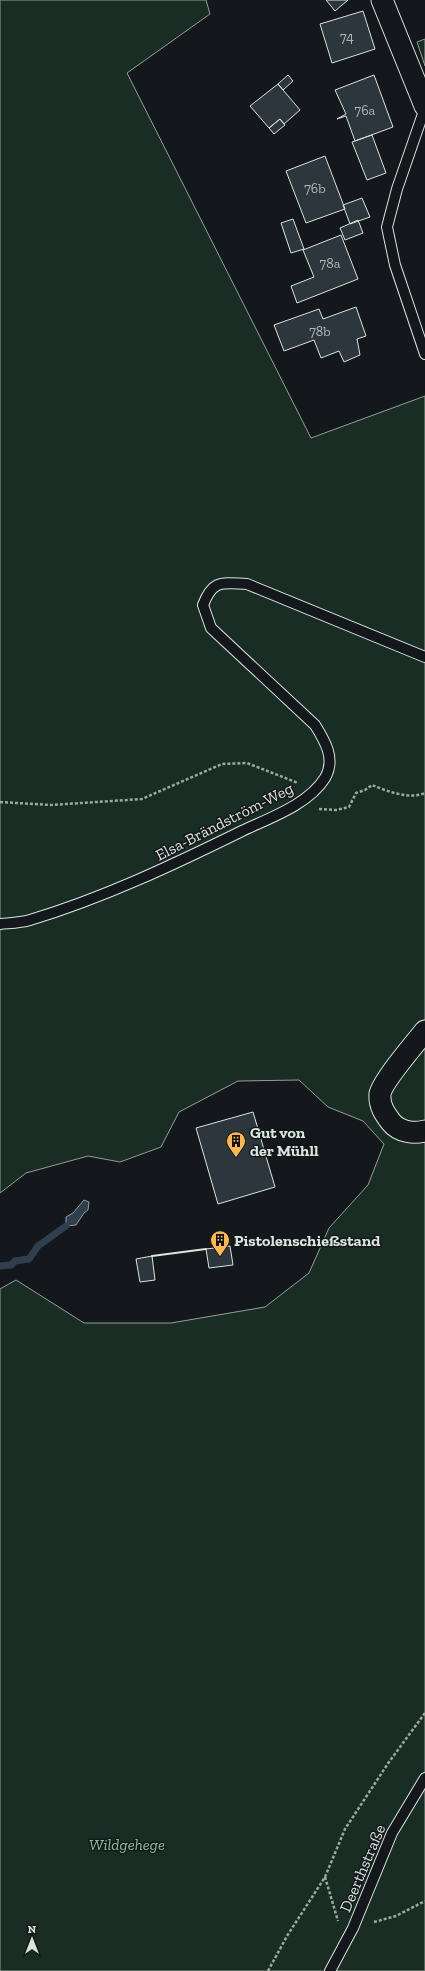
<svg xmlns="http://www.w3.org/2000/svg" width="425" height="1971" font-family="'Zilla Slab',serif">
<rect width="100%" height="100%" fill="#14181c"/>
<path fill="#1a2d24" stroke="#939e99" d="M 0,0 L 206,0 L 210,14 L 127,73 L 311,438 L 425,396 L 425,1971 L 0,1971 L 0,1289 L 16,1280 L 84,1323 L 171,1323 L 265,1307 L 309,1273 L 329,1228 L 368,1185 L 384,1144 L 363,1121 L 328,1107 L 299,1080 L 238,1081 L 179,1112 L 161,1147 L 120,1162 L 88,1156 L 26,1173 L 0,1193 Z
M 425,39 L 425,66 L 417,42 Z"/>
<path fill="#2f3f4d" stroke="#939e99" d="M 84,1200 L 89,1202 L 88,1210 L 84,1213 L 76,1225 L 66,1226 L 66,1217 L 73,1213 Z"/>
<g fill="none" stroke-linecap="round" stroke-linejoin="round">
<path stroke="#2f3f4d" stroke-width="7" d="M 0,1266 L 11,1265 L 15,1261 L 29,1259 L 38,1246 L 66,1226"/>
</g>
<path fill="#2c363c" stroke="#d8e6dc" d="M 326,0 L 348,0 L 335,11 Z
M 363,11 L 375,49 L 332,63 L 320,24 Z
M 288,75 L 293,81 L 283,90 L 278,84 Z
M 374,75 L 393,127 L 355,141 L 346,116 L 337,119 L 346,114 L 335,90 Z
M 278,84 L 300,110 L 284,124 L 280,119 L 269,128 L 250,106 Z
M 280,119 L 285,125 L 274,134 L 269,128 Z
M 372,135 L 386,173 L 367,180 L 352,142 Z
M 325,156 L 345,209 L 306,223 L 286,171 Z
M 362,198 L 370,217 L 350,224 L 343,205 Z
M 293,219 L 304,249 L 291,253 L 281,223 Z
M 358,220 L 363,233 L 345,240 L 340,228 Z
M 341,235 L 358,279 L 297,303 L 291,286 L 314,277 L 303,250 Z
M 356,307 L 366,336 L 357,339 L 360,355 L 344,362 L 339,351 L 321,358 L 314,340 L 284,351 L 274,325 L 319,309 L 323,319 Z
M 253,1112 L 275,1187 L 218,1204 L 196,1128 Z
M 230,1246 L 233,1265 L 209,1268 L 206,1249 Z
M 152,1256 L 155,1280 L 140,1282 L 136,1259 Z"/>
<g fill="none" stroke-linecap="round" stroke-linejoin="round">
<defs>
<path id="service" d="M 425,108 L 397,189 L 387,227 L 395,265 L 425,354
M 0,924 C 10,923 20,923 30,920 C 103,898 173,865 242,831 C 269,818 308,805 325,778 C 336,759 325,741 315,725 L 211,628 L 203,605 C 213,579 222,583 247,584 L 425,657
M 330,1971 L 353,1928 L 392,1833 L 425,1778"/>
<path id="minor" d="M 382,0 L 425,106
M 425,1031 C 416,1042 382,1082 380,1094 C 379,1106 385,1114 391,1122 C 399,1132 414,1134 425,1131"/>
</defs>
<use href="#service" stroke="#d8e6dc" stroke-width="12"/>
<use href="#minor" stroke="#d8e6dc" stroke-width="23"/>
<path stroke="#9da8a2" stroke-width="2.5" stroke-dasharray="3 2" stroke-linecap="butt" d="M 0,802 L 51,805 L 142,799 L 222,764 L 247,763 L 298,783
M 319,809 L 336,810 L 349,807 L 356,793 L 365,790 L 372,785 C 387,791 409,800 425,793
M 325,1877 L 338,1921
M 374,1922 L 396,1916 L 425,1901
M 268,1971 L 287,1936 L 325,1877 L 345,1829 L 389,1762 L 425,1713"/>
<use href="#service" stroke="#14181c" stroke-width="10"/>
<use href="#minor" stroke="#14181c" stroke-width="21"/>
<path stroke="#d8e6dc" stroke-width="2" d="M 152,1256 L 206,1249"/>
</g>
<defs>
<symbol id="building-pin" viewBox="-11 -11 22 30"><path d="M0 17L-7.5 6A9.5 9.5 0 1 1 7.5 6Z" fill="#ffb74d" stroke="#14181c"/><path d="M-4-6H4V6H1V3H-1V6H-4ZM-2.5-4.3h1.7v1.8h-1.7ZM.8-4.3h1.7v1.8H.8ZM-2.5-1h1.7V.8h-1.7ZM.8-1h1.7V.8H.8Z" fill="#111"/></symbol>
</defs>
<g fill-rule="evenodd">
<use href="#building-pin" x="225" y="1130" width="22" height="30"/>
<use href="#building-pin" x="209" y="1229" width="22" height="30"/>
</g>
<g text-anchor="middle" stroke-width="3" stroke-linejoin="round" paint-order="stroke">
<g font-size="14" fill="#adbab4">
<text x="347" y="42">74</text>
<text x="365" y="115">76a</text>
<text x="315" y="193">76b</text>
<text x="330" y="268">78a</text>
<text x="320" y="336">78b</text>
</g>
<g font-size="16" fill="#d8e6dc" stroke="#14181c">
<text transform="translate(224 821) rotate(-27)" y="6">Elsa-Brändström-Weg</text>
<text transform="translate(362 1868) rotate(-67)" y="6">Deerthstraße</text>
</g>
<g font-size="16" font-weight="bold" fill="#d8e6dc" stroke="#14181c" text-anchor="start">
<text x="250" y="1138">Gut von<tspan x="250" dy="18">der Mühll</tspan></text>
<text x="234" y="1246">Pistolenschießstand</text>
</g>
<g font-size="16" font-style="italic" fill="#8ac095" stroke="#14181c">
<text x="127" y="1850">Wildgehege</text>
</g>
</g>
<g transform="translate(32 1939)" stroke="#14181c" stroke-width="3" paint-order="stroke">
<path d="M0-3L7 15L0 10L-7 15Z" fill="#d8e6dc"/>
<text y="-6" font-size="11" font-weight="bold" text-anchor="middle" fill="#d8e6dc">N</text>
</g>
</svg>
